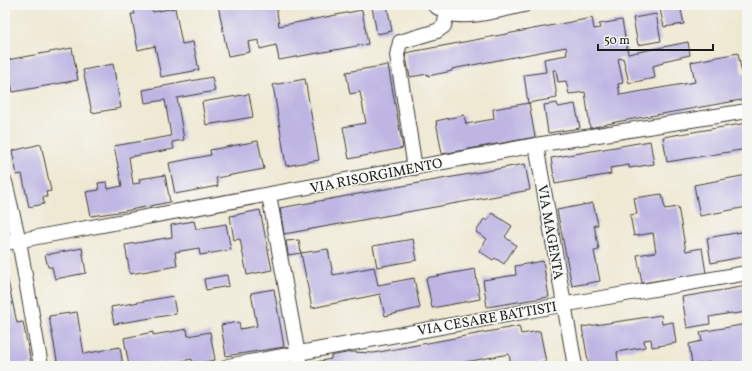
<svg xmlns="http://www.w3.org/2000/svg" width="752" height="371" font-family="Vollkorn,serif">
<rect width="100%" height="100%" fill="#f6f6f2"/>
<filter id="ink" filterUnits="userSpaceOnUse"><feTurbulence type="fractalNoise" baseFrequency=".025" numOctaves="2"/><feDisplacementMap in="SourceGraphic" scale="8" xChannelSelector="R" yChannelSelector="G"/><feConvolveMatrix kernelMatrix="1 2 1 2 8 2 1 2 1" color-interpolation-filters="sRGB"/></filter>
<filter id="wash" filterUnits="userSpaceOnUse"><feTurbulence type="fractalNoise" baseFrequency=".012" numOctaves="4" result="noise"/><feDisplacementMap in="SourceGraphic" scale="16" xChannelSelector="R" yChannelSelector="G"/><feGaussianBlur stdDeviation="0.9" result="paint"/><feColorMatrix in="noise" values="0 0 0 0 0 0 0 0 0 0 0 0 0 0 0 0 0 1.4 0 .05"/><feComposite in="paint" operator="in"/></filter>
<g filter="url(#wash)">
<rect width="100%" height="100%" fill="#efe9d4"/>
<g id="blocks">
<path fill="#beb5e3" d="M 150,5 L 152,5 L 153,12 L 175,8 L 182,44 L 193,42 L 199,70 L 161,77 L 155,46 L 138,50 L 131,14 L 135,14 L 133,8 Z
M 218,5 L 276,5 L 279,26 L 362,10 L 368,44 L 279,60 L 276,45 L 260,49 L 259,40 L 248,42 L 250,52 L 228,56 Z
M 387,5 L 392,31 L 377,34 L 372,7 Z
M 659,5 L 680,5 L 684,24 L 664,27 Z
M 747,10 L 747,30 L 746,30 L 743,11 Z
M 656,14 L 661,41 L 638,45 L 633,18 Z
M 592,18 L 594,29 L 600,28 L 599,24 L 622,20 L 628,54 L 688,42 L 690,55 L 663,61 L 663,63 L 653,66 L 655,78 L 629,83 L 623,58 L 618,59 L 623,83 L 618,84 L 620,95 L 695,82 L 691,62 L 738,53 L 742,74 L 747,73 L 747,99 L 616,122 L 590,128 L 585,92 L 569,94 L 566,81 L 558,82 L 556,70 L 553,70 L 557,98 L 528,103 L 524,75 L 546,72 L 544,59 L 567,55 L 566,47 L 452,69 L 452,71 L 428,76 L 428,74 L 410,77 L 405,53 Z
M 72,48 L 78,80 L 13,92 L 7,60 Z
M 113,64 L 121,108 L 92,113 L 83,70 Z
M 388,65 L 403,148 L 349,159 L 343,127 L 366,123 L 360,92 L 350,94 L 346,72 Z
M 212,77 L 215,91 L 177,98 L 184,140 L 172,142 L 174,149 L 129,157 L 133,184 L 140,183 L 139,179 L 165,175 L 170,202 L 125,211 L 91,216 L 86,192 L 99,190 L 98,183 L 107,182 L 108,189 L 122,186 L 114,146 L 171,136 L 165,100 L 145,103 L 143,90 Z
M 305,79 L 319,160 L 286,166 L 273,85 Z
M 249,94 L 253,117 L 206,125 L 202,102 Z
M 529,103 L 535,137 L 442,154 L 436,121 L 464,115 L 466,124 L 494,119 L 493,109 Z
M 557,103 L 558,107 L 575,104 L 580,128 L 548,133 L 544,105 Z
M 747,123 L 747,149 L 667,162 L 663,137 Z
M 258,141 L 264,169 L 216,178 L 218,186 L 175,194 L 169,163 L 211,155 L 210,150 Z
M 650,141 L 654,164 L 629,168 L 629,165 L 610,168 L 611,174 L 555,184 L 551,158 Z
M 41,144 L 51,191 L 46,192 L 47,197 L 43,197 L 44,204 L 29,207 L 22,174 L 17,175 L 12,151 Z
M 525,164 L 530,190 L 284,234 L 280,208 Z
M 747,175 L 747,207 L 700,216 L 694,185 Z
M 662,194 L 665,209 L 678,207 L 686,251 L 702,248 L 706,273 L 642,283 L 637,255 L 656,252 L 653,233 L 634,236 L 630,215 L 637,214 L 634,198 Z
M 593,203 L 598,225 L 594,225 L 599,250 L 594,251 L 600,281 L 572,286 L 557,210 Z
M 260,210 L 272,270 L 247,275 L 240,239 L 234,240 L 230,216 Z
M 492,213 L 512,226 L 505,237 L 516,245 L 504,264 L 495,258 L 493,260 L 479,251 L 487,239 L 476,232 L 484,219 L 487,221 Z
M 194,221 L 196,229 L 226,224 L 231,250 L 200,255 L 199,248 L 175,252 L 177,266 L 130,274 L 125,245 L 172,237 L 171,225 Z
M 747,231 L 747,256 L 711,263 L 707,238 Z
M 413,239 L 417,260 L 377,267 L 373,246 Z
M 299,240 L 301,253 L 288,255 L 286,241 Z
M 82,248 L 86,273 L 55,279 L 52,267 L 48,267 L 45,255 Z
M 328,249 L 333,275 L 374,267 L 378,285 L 414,278 L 420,308 L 385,316 L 380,294 L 312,308 L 301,253 Z
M 543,261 L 549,297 L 487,307 L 483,280 L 516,275 L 515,266 Z
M 5,267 L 17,323 L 23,322 L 31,363 L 25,364 L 22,366 L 5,366 Z
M 475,269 L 480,299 L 432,308 L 426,278 Z
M 227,275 L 229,286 L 206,290 L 204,279 Z
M 747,286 L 747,312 L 733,314 L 732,313 L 709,317 L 710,324 L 687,328 L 682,297 Z
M 274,289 L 284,347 L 226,356 L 221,325 L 239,322 L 240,329 L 257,326 L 251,293 Z
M 173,296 L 176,314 L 114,324 L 111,307 Z
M 77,312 L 84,354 L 120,347 L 123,366 L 58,366 L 49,316 Z
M 661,315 L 662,324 L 673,322 L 676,343 L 652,347 L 651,339 L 644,340 L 645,347 L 617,352 L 619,366 L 589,366 L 582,327 Z
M 747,324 L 747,366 L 711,366 L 710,362 L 692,365 L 689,344 L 702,341 L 700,332 Z
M 519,326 L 521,334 L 540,331 L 546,362 L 528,366 L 511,366 L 509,354 L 444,366 L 317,366 L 316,362 L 331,359 L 331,356 L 351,352 L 374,353 Z
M 187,329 L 188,336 L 210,332 L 215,360 L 193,364 L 192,359 L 159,365 L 158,362 L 137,366 L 129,366 L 124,338 L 153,332 L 153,335 Z"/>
</g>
</g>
<g filter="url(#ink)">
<use href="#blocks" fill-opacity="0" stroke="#3c3b38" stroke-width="1"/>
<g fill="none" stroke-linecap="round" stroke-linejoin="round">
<defs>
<path id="street" d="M 434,5 C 438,8 443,11 448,13 C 466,20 504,9 524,5
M 536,145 L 575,366
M 415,168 L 397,55 L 400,42 L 437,31 L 444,26 L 447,13
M 5,182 L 19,241 L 41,366
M 269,195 L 300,366
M 5,243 L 536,145 L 747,111
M 228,366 L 550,307 L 747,273"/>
</defs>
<use href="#street" stroke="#3c3b38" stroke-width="16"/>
<use href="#street" stroke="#fff" stroke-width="14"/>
</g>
</g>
<g text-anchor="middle" stroke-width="3" stroke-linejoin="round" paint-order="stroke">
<g font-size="14" fill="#1c1c1c" stroke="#f6f6f2">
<text transform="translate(376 175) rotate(-11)" y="5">VIA RISORGIMENTO</text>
<text transform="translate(551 232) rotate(80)" y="5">VIA MAGENTA</text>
<text transform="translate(487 318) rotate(-10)" y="5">VIA CESARE BATTISTI</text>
</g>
</g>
<rect width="752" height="371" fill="none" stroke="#f6f6f2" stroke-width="20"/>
<path d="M598 44v6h115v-6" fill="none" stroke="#1c1c1c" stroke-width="2"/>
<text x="604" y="44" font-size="12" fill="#1c1c1c" stroke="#f6f6f2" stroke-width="3" paint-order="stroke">50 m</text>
</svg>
